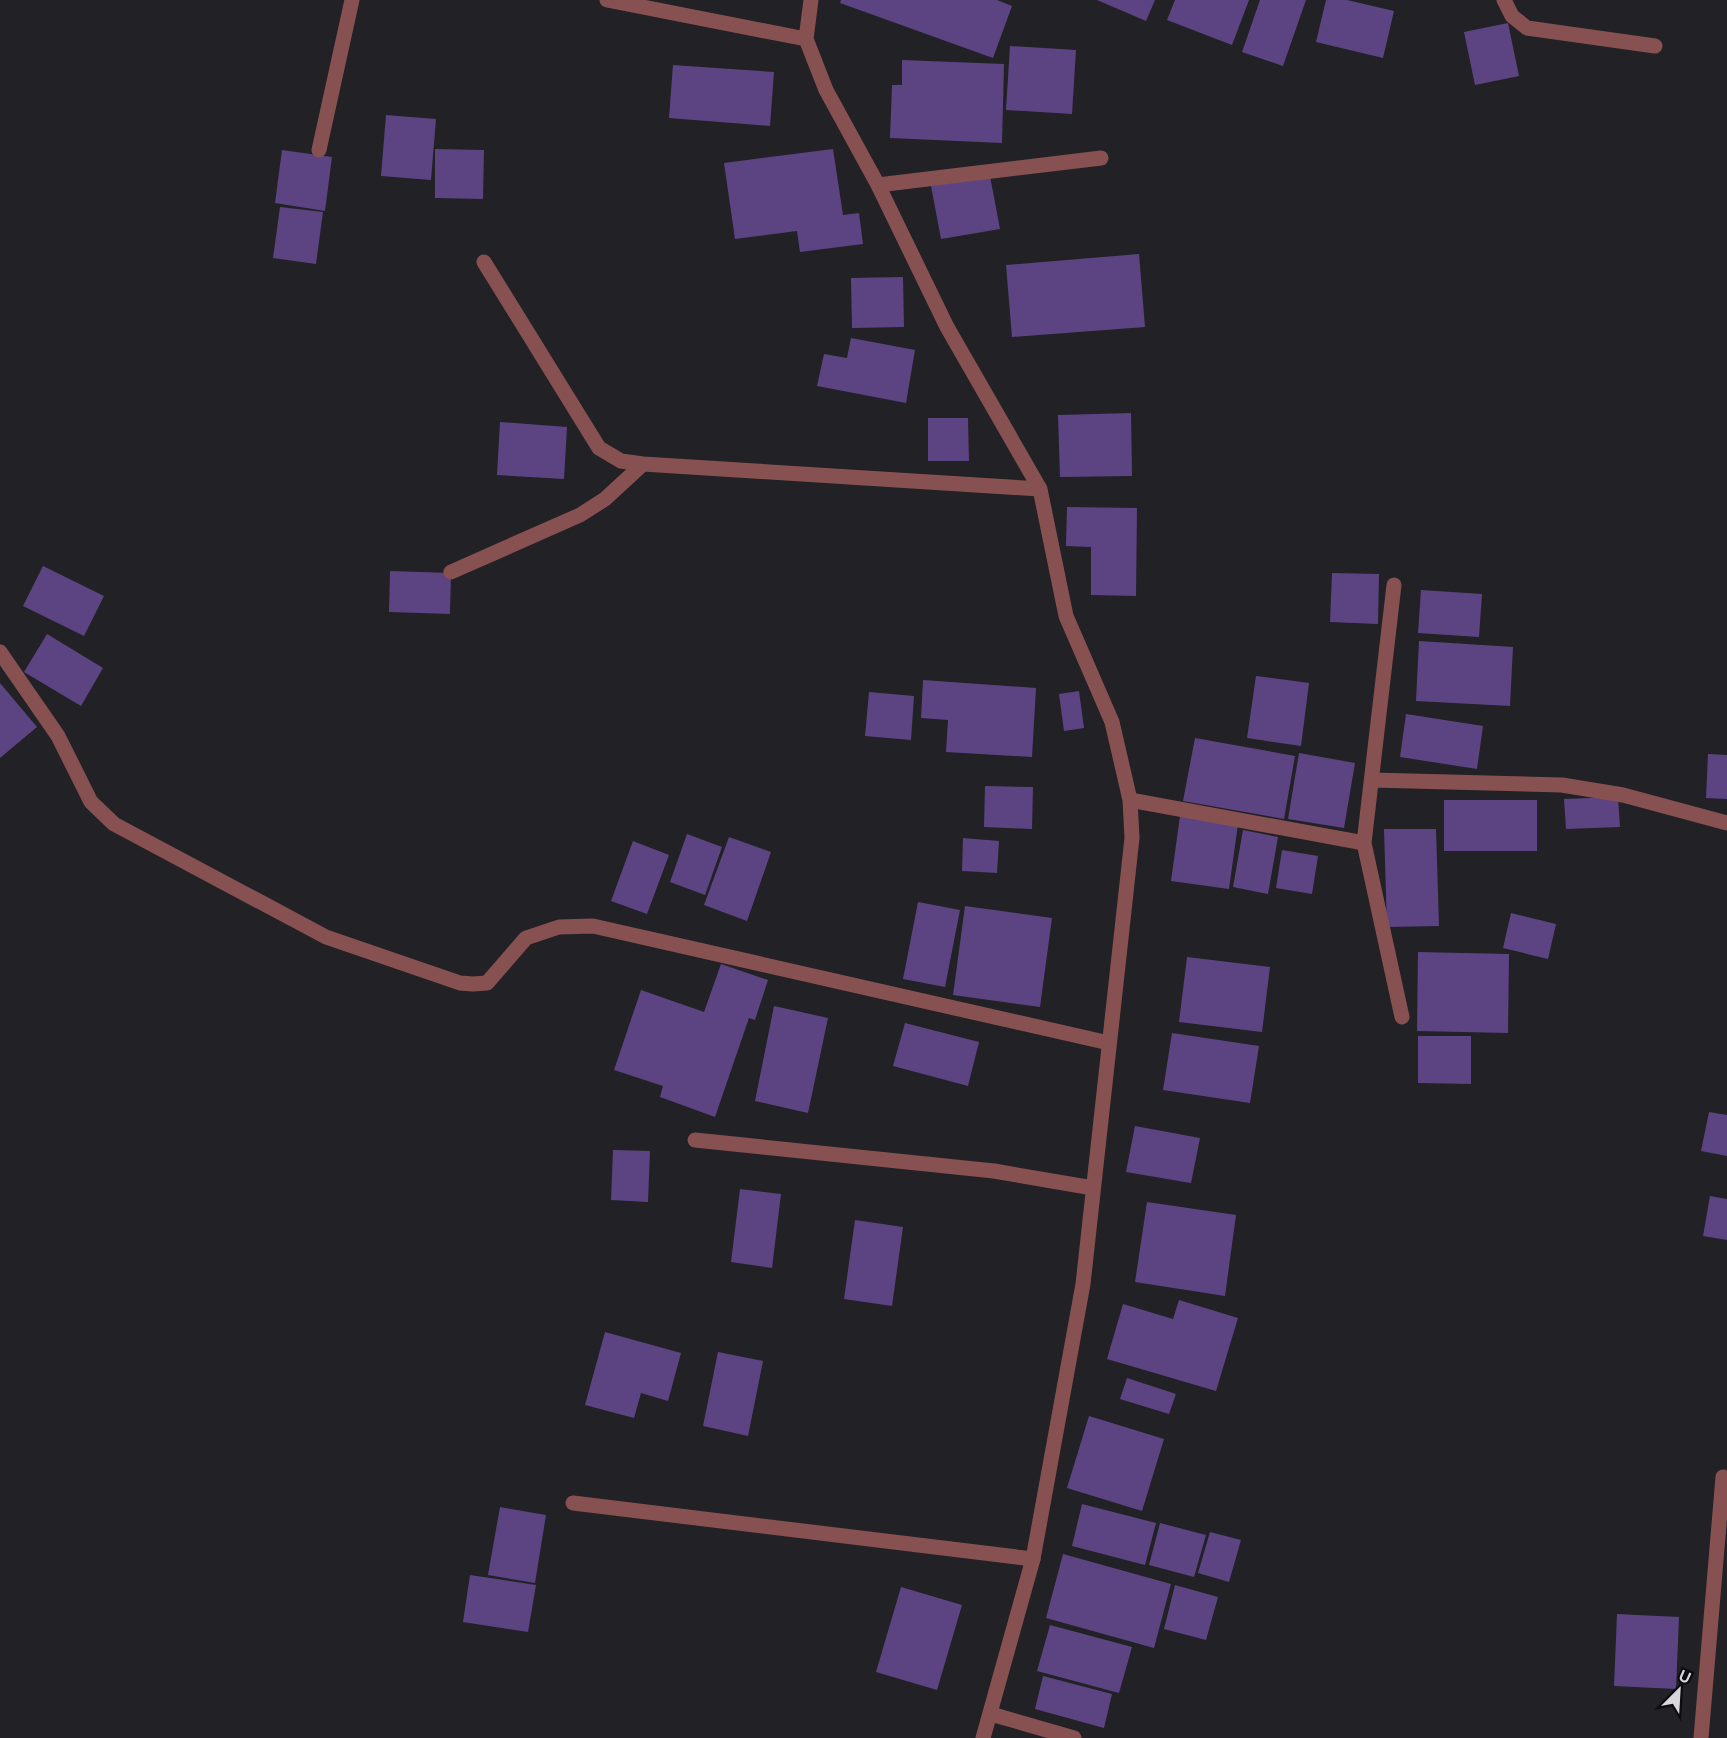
<svg xmlns="http://www.w3.org/2000/svg" width="1727" height="1738" font-family="Figtree,sans-serif">
<rect width="100%" height="100%" fill="#222126"/>
<path fill="#5c4483" d="M 841,0 L 997,0 L 1012,6 L 993,58 L 840,3 Z
M 1097,0 L 1155,0 L 1146,21 Z
M 1175,0 L 1249,0 L 1232,45 L 1167,20 Z
M 1260,0 L 1306,0 L 1283,66 L 1242,52 Z
M 1326,0 L 1347,0 L 1394,11 L 1383,58 L 1316,42 Z
M 1508,23 L 1519,76 L 1475,85 L 1464,32 Z
M 1010,46 L 1076,50 L 1072,114 L 1006,110 Z
M 902,60 L 1004,64 L 1002,143 L 890,138 L 892,85 L 902,85 Z
M 673,65 L 774,72 L 770,126 L 669,118 Z
M 386,115 L 436,119 L 431,180 L 381,176 Z
M 435,149 L 484,150 L 483,199 L 435,198 Z
M 833,149 L 843,215 L 859,213 L 863,244 L 800,252 L 797,231 L 735,239 L 724,163 Z
M 282,150 L 332,157 L 325,211 L 275,203 Z
M 990,176 L 1000,229 L 941,239 L 931,186 Z
M 280,207 L 323,212 L 316,264 L 273,258 Z
M 1139,254 L 1145,327 L 1012,337 L 1006,265 Z
M 903,277 L 904,327 L 852,328 L 851,278 Z
M 851,338 L 915,350 L 906,403 L 817,386 L 824,354 L 847,358 Z
M 1131,413 L 1132,476 L 1060,477 L 1058,415 Z
M 928,418 L 968,418 L 969,461 L 928,461 Z
M 500,422 L 567,427 L 564,479 L 497,475 Z
M 1067,507 L 1137,508 L 1136,596 L 1091,595 L 1091,547 L 1066,546 Z
M 43,566 L 104,596 L 84,636 L 23,606 Z
M 390,571 L 451,573 L 450,614 L 389,612 Z
M 1332,573 L 1379,574 L 1378,624 L 1330,622 Z
M 1421,590 L 1482,594 L 1479,637 L 1418,633 Z
M 47,634 L 103,668 L 81,706 L 24,672 Z
M 1419,641 L 1513,647 L 1510,706 L 1416,701 Z
M 1256,676 L 1309,683 L 1301,746 L 1247,738 Z
M 923,680 L 1036,688 L 1032,757 L 946,752 L 948,720 L 921,718 Z
M 0,683 L 37,727 L 0,758 Z
M 1079,691 L 1084,728 L 1064,731 L 1059,694 Z
M 869,692 L 914,696 L 911,740 L 865,736 Z
M 1406,714 L 1483,726 L 1477,769 L 1400,757 Z
M 1195,738 L 1295,756 L 1284,819 L 1183,801 Z
M 1299,753 L 1355,763 L 1344,828 L 1288,819 Z
M 1708,754 L 1727,755 L 1727,799 L 1706,798 Z
M 985,786 L 1033,787 L 1032,829 L 984,827 Z
M 1618,797 L 1620,827 L 1566,829 L 1564,799 Z
M 1444,800 L 1537,800 L 1537,851 L 1444,851 Z
M 1180,816 L 1238,824 L 1229,889 L 1171,881 Z
M 1384,829 L 1436,829 L 1439,926 L 1387,927 Z
M 1243,830 L 1278,837 L 1268,894 L 1233,887 Z
M 687,834 L 722,847 L 705,895 L 670,882 Z
M 729,837 L 771,852 L 747,921 L 704,905 Z
M 963,838 L 999,841 L 997,873 L 962,871 Z
M 633,841 L 669,855 L 647,914 L 611,901 Z
M 1282,850 L 1318,856 L 1312,894 L 1276,888 Z
M 918,902 L 960,910 L 945,987 L 903,979 Z
M 965,906 L 1052,918 L 1040,1007 L 953,995 Z
M 1511,913 L 1556,924 L 1548,959 L 1503,948 Z
M 1418,952 L 1509,954 L 1508,1033 L 1417,1031 Z
M 1187,957 L 1270,967 L 1262,1032 L 1179,1022 Z
M 721,964 L 768,980 L 755,1020 L 749,1018 L 715,1117 L 660,1097 L 663,1086 L 614,1070 L 641,990 L 704,1012 Z
M 774,1006 L 828,1018 L 808,1113 L 755,1101 Z
M 905,1023 L 979,1042 L 968,1086 L 893,1066 Z
M 1172,1033 L 1259,1046 L 1250,1103 L 1163,1090 Z
M 1418,1036 L 1471,1036 L 1471,1084 L 1418,1083 Z
M 1709,1112 L 1727,1115 L 1727,1156 L 1701,1151 Z
M 1135,1126 L 1200,1138 L 1191,1183 L 1126,1172 Z
M 613,1150 L 650,1151 L 648,1202 L 611,1200 Z
M 740,1189 L 781,1194 L 772,1268 L 731,1262 Z
M 1710,1196 L 1727,1199 L 1727,1240 L 1703,1236 Z
M 1147,1202 L 1236,1215 L 1225,1296 L 1135,1282 Z
M 855,1220 L 903,1227 L 892,1306 L 844,1299 Z
M 1179,1300 L 1238,1318 L 1216,1391 L 1107,1359 L 1123,1304 L 1173,1319 Z
M 605,1332 L 681,1353 L 668,1401 L 641,1393 L 634,1418 L 585,1405 Z
M 718,1352 L 763,1361 L 748,1436 L 703,1426 Z
M 1127,1378 L 1176,1394 L 1169,1414 L 1120,1399 Z
M 1089,1416 L 1164,1439 L 1142,1511 L 1067,1488 Z
M 1082,1504 L 1156,1523 L 1145,1565 L 1072,1546 Z
M 500,1507 L 546,1515 L 535,1583 L 488,1575 Z
M 1160,1523 L 1206,1535 L 1194,1577 L 1149,1565 Z
M 1210,1532 L 1241,1540 L 1229,1582 L 1198,1573 Z
M 1063,1554 L 1171,1584 L 1154,1648 L 1046,1618 Z
M 470,1575 L 536,1585 L 528,1632 L 463,1622 Z
M 1175,1585 L 1218,1597 L 1206,1640 L 1164,1629 Z
M 901,1587 L 962,1605 L 937,1690 L 876,1672 Z
M 1617,1614 L 1679,1617 L 1676,1689 L 1614,1686 Z
M 1050,1625 L 1132,1647 L 1119,1693 L 1037,1671 Z
M 1043,1676 L 1112,1694 L 1104,1728 L 1035,1709 Z"/>
<g fill="none" stroke-linecap="round" stroke-linejoin="round">
<path stroke="#885151" stroke-width="15" d="M 573,1503 L 1033,1559"/>
<path stroke="#885151" stroke-width="15" d="M 607,0 L 806,39
M 811,0 L 806,39 L 826,90 L 878,185 L 947,327 L 1040,489 L 1066,616 L 1112,722 L 1130,800 L 1132,838 L 1083,1284 L 1033,1559 L 983,1738
M 1504,0 L 1512,16 L 1527,28 L 1655,46
M 319,150 L 352,0
M 878,185 L 1101,158
M 484,262 L 599,448 L 621,461 L 643,464 L 1040,489
M 451,572 L 580,515 L 605,499 L 643,464
M 0,652 L 58,736 L 91,802 L 114,824 L 326,937 L 460,983 L 473,984 L 487,983 L 526,938 L 559,927 L 593,926 L 1109,1043
M 1372,780 L 1562,785 L 1623,795 L 1727,823
M 1130,800 L 1364,843 L 1402,1017
M 1364,843 L 1394,585
M 695,1140 L 994,1171 L 1093,1188
M 991,1714 L 1074,1738
M 1701,1738 L 1723,1477"/>
</g>
<g transform="translate(1679 1690) rotate(24)" stroke="#0c0b0d" stroke-width="4.5" paint-order="stroke">
<path d="M0-4.5L10 22L0 15L-10 22Z" fill="#d9d7db"/>
<text y="-9" font-size="16" font-weight="bold" text-anchor="middle" fill="#d9d7db">U</text>
</g>
</svg>
